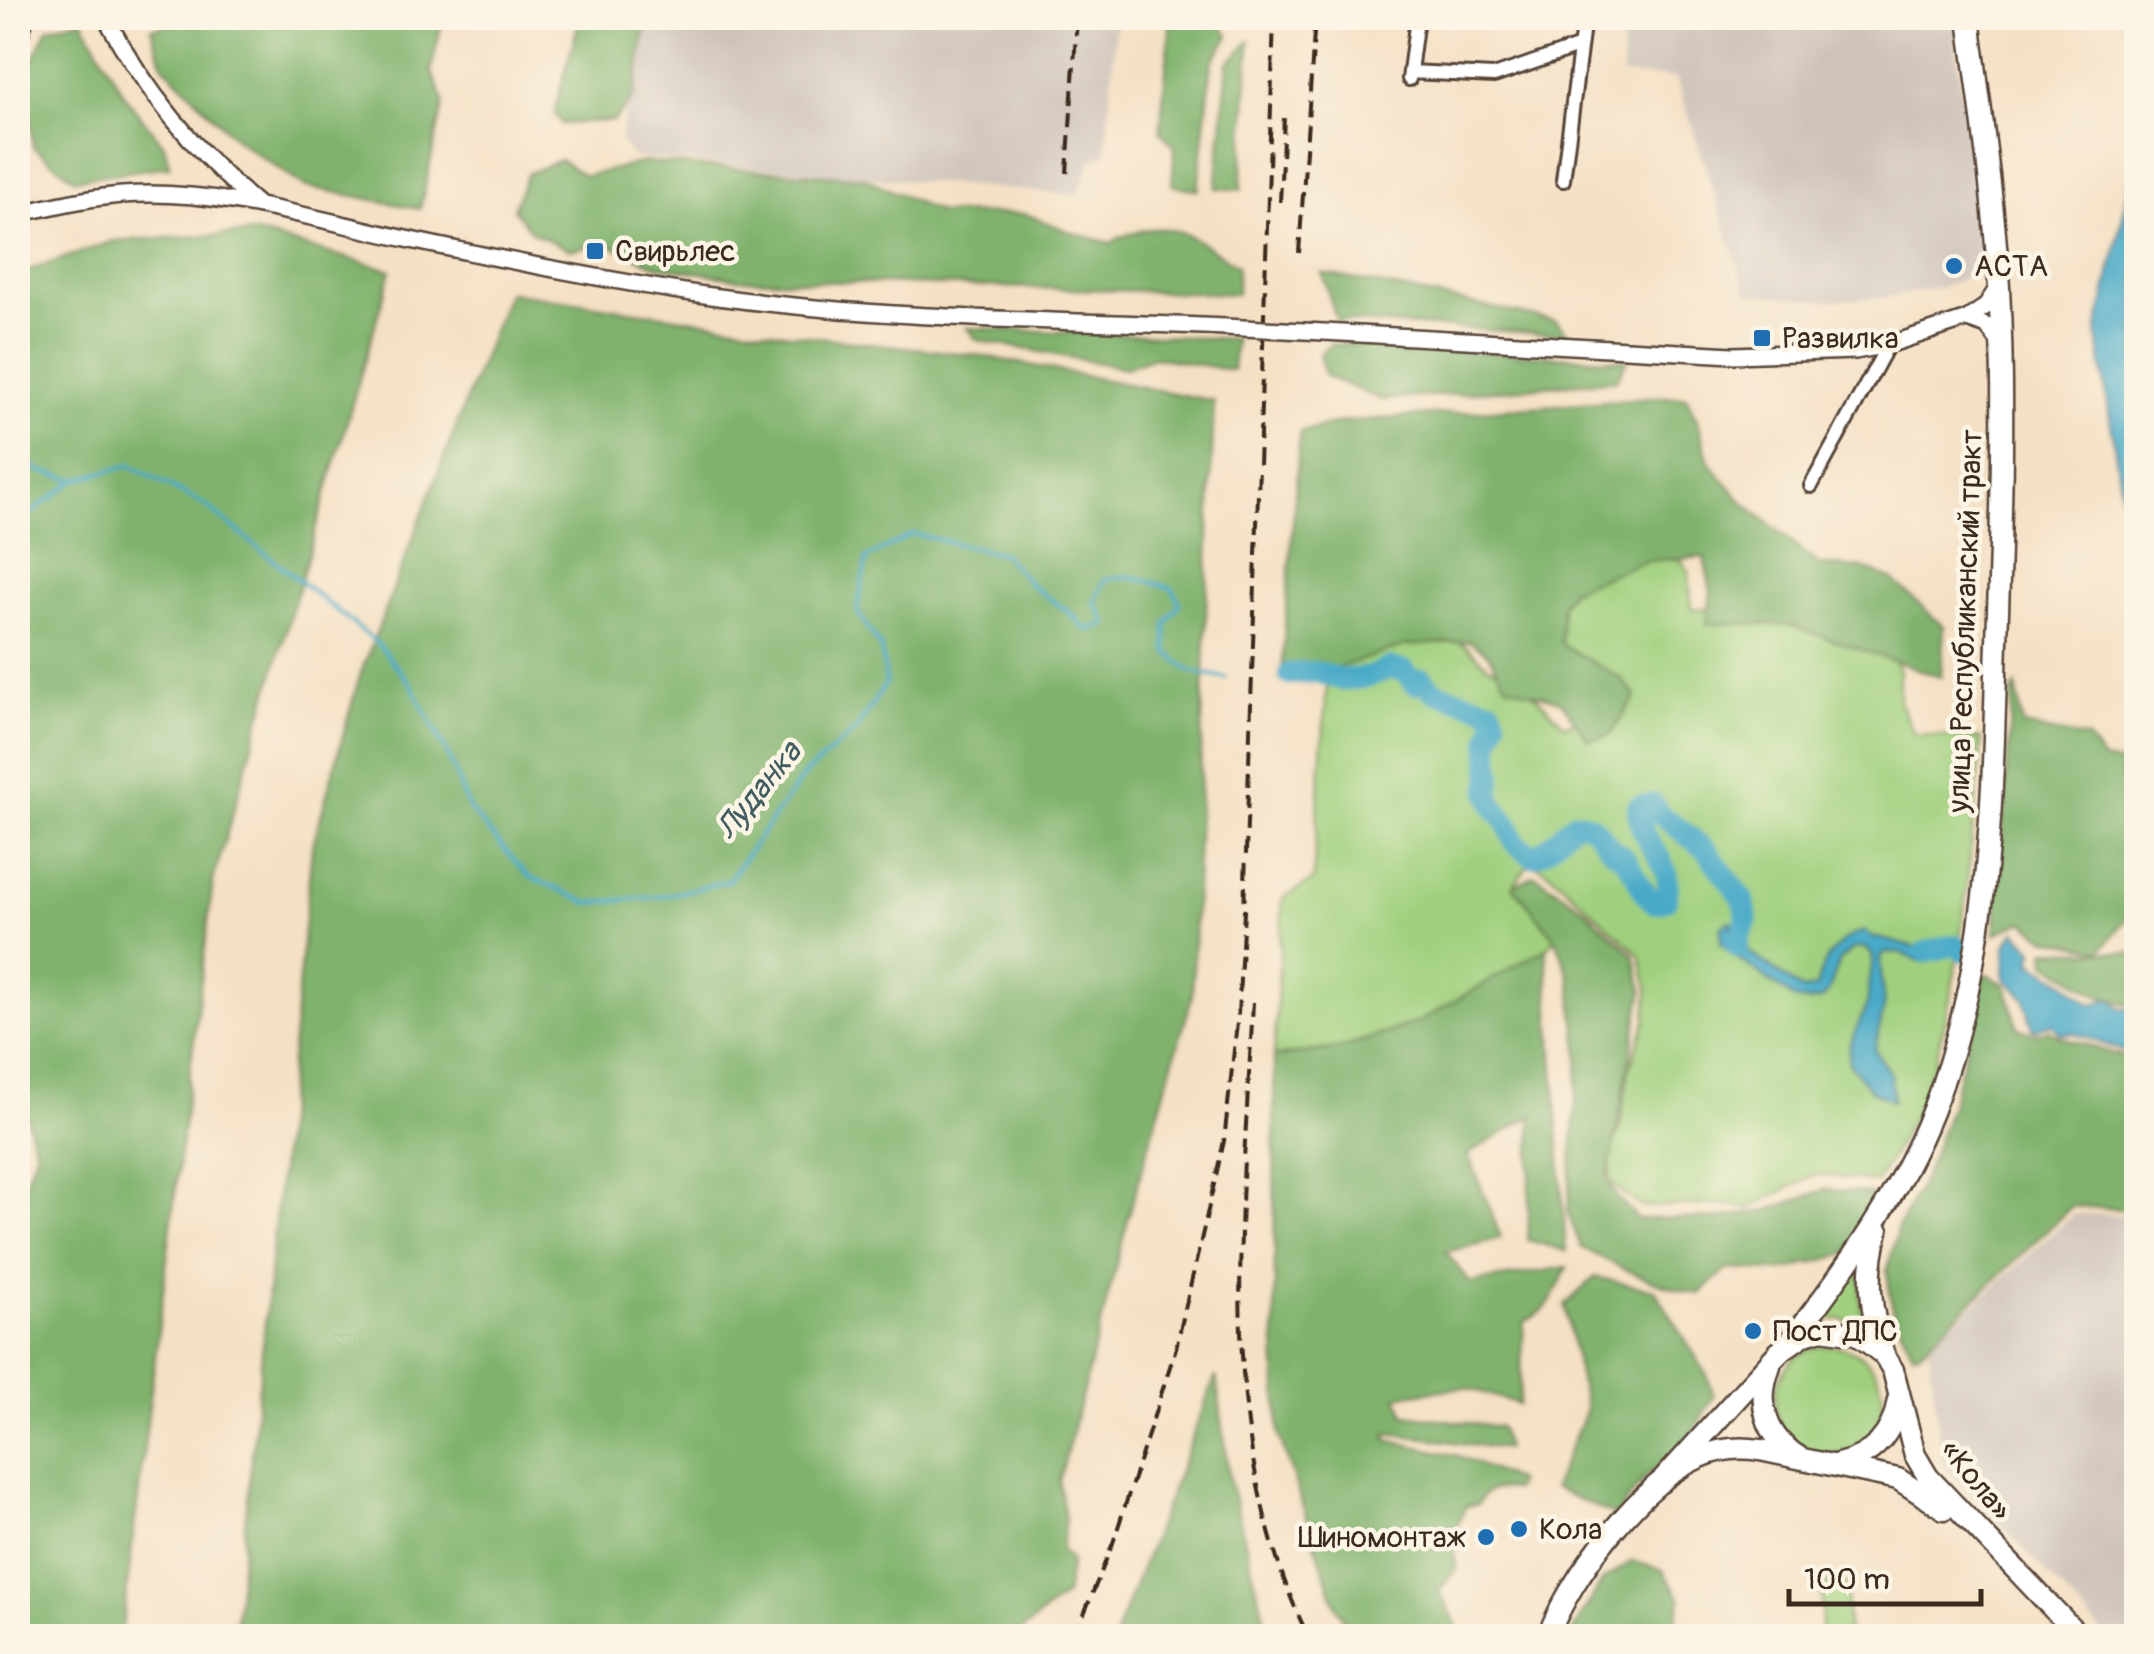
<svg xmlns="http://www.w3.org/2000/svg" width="2154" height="1654" font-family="Pangolin,sans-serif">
<rect width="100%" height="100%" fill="#fcf5e5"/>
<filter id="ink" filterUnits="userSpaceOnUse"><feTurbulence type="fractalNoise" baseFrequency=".01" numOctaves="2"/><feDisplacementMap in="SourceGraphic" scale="20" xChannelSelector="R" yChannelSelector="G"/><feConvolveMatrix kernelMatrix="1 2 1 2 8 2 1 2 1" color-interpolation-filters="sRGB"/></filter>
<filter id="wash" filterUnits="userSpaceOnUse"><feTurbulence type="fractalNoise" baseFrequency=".0048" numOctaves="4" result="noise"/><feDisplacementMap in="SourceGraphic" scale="40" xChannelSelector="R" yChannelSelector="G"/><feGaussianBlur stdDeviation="2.25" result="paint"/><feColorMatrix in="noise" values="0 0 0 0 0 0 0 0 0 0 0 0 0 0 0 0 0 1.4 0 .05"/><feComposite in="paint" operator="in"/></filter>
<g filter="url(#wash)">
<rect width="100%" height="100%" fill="#f4e0c4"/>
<path fill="#cec2b9" d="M 643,18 L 1116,18 L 1106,153 L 1091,161 L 1078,195 L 633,157 L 620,142 Z
M 1623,18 L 1953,18 L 1981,271 L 1940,288 L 1887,297 L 1828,301 L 1747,293 L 1676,78 L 1622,75 Z
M 2075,1214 L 2136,1215 L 2136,1636 L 2106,1636 L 1943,1464 L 1928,1345 Z"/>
<path fill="#a0d07e" stroke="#6e7d4e" stroke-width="2.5" d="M 1668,544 L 1689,571 L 1691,608 L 1748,614 L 1887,642 L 1899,671 L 1899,702 L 1914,734 L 1982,739 C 1969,850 1965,966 1931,1073 C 1919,1112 1897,1148 1876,1182 L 1815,1174 L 1748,1209 L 1728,1204 L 1642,1207 L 1611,1184 L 1610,1157 L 1620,1126 L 1629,1070 L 1646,1021 L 1648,988 L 1640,955 L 1548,871 L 1530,862 L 1513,886 L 1556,939 L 1546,948 L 1420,1021 L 1345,1047 L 1274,1057 L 1283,898 L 1313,880 L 1330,639 L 1434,629 L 1465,645 L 1488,666 L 1520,680 L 1565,725 L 1599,711 L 1541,639 L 1527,604 Z
M 1861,1264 L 1860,1296 L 1864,1325 L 1842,1319 L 1819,1319 Z
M1775 1400a54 54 0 1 1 108 0a54 54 0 1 1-108 0Z
M 1846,1583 L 1848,1636 L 1822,1636 L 1821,1584 Z"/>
<path fill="#80b26d" stroke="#5e6e46" stroke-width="2.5" d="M 208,18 L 443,18 L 431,71 L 444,101 L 420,209 L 304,186 L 237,140 L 163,65 L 151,28 Z
M 580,18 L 647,18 L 634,96 L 614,121 L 562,124 L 554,113 Z
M 1171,18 L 1215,18 L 1229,36 L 1212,62 L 1198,190 L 1172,185 L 1175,147 L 1160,131 Z
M 82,19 L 124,95 L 164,145 L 170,166 L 75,179 L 33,147 L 27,73 L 48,28 Z
M 1250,41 L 1241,190 L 1216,188 L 1228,63 Z
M 560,160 L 585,176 L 644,162 L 865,178 L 939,213 L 1026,214 L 1070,232 L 1110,243 C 1164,212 1191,235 1237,266 L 1237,294 L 741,279 L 657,266 L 605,243 L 570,250 L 532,232 L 513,209 L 527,174 Z
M 256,233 L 391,270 L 213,881 L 121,1636 L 18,1636 L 18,1198 L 36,1153 L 18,1084 L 18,274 L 114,241 Z
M 1322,273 L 1556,321 L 1569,335 L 1337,321 Z
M 508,292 L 790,334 L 982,356 L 1214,401 L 1192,997 L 1134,1196 L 1059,1482 L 1065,1519 L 1061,1549 L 1071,1561 L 1065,1595 L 1021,1631 L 1001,1631 L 1000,1636 L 234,1636 L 312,848 L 359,678 Z
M 967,328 L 1235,339 L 1232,370 L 1154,357 L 1126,368 L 977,340 Z
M 1331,344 L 1627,360 L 1616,380 L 1382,400 L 1326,376 L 1319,355 Z
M 1657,397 L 1686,397 L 1698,422 L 1709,462 L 1742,501 L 1819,565 L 1863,568 L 1892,579 L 1944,627 L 1941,677 L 1786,624 L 1707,624 L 1711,592 L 1704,557 L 1645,561 L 1571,590 L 1562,604 L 1561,644 L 1620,678 L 1636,696 L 1610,735 L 1588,740 L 1561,701 L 1506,685 L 1489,654 L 1469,641 L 1404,646 L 1338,668 L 1282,664 L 1300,432 L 1342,422 Z
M 2016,686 L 2023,726 L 2088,739 L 2103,760 L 2119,763 L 2136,868 L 2126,920 L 2101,950 L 2045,938 L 2024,921 L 1995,934 L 2013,690 Z
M 1535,875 L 1582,907 L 1634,955 L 1643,990 L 1607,1180 L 1616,1196 L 1638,1219 L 1720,1218 L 1766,1211 L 1826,1189 L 1872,1194 L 1879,1203 L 1846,1254 L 1782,1271 L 1727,1269 L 1699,1294 C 1657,1286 1618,1267 1581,1247 L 1568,1213 L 1579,1055 L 1570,977 L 1556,939 L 1513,886 Z
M 1546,948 L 1566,1251 L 1528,1240 L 1532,1116 L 1468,1154 L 1501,1238 L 1446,1252 L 1470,1283 L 1567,1267 C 1556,1290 1550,1314 1524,1321 L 1519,1404 L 1465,1387 L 1397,1396 L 1405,1415 L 1500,1427 L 1506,1449 L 1387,1433 L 1387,1440 L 1458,1456 L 1518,1481 L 1514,1490 C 1498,1488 1486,1487 1478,1504 L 1466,1506 L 1453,1533 L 1456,1570 L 1439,1591 L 1460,1630 L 1456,1636 L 1353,1636 L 1336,1606 L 1279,1435 L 1275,1343 L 1274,1057 L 1345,1047 L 1420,1021 Z
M 2046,950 L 2135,953 L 2136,1007 L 2097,994 L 2046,962 Z
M 1985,973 L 2006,985 L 2018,1028 L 2033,1034 L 2050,1030 L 2058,1036 L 2134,1060 L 2136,1210 L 2072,1206 L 1919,1352 L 1913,1353 L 1893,1312 L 1887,1272 L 1898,1227 L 1925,1176 L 1951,1106 Z
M 1595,1277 L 1655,1290 L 1706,1373 L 1714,1396 L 1686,1446 L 1646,1476 L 1616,1516 L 1553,1488 L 1586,1410 L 1565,1305 Z
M 1216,1376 L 1230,1482 L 1269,1636 L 1115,1636 Z
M 1632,1561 L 1663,1570 L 1681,1600 L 1672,1636 L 1573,1636 L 1574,1629 L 1603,1580 Z"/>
<path fill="#49aac8" stroke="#426a73" stroke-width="2.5" d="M 2136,157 L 2136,590 L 2097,332 Z
M 1747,920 L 1748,951 L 1802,990 L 1816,988 C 1822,961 1837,939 1864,931 L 1874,937 L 1921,949 L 1949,940 L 1954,945 L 1948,952 L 1922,962 L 1899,952 L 1885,953 L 1880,959 L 1884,1007 L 1875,1050 L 1891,1075 L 1893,1101 L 1871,1091 L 1849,1063 L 1849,1047 L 1867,1004 L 1873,957 L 1867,948 L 1854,948 L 1840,960 L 1828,993 L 1820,1000 L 1807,1002 L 1795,999 L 1733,955 L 1721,943 L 1721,927 L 1728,921 L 1733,922 L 1730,929 L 1736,934 Z
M 2016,931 L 2034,950 L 2033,963 L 2062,980 L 2091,1004 L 2110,999 L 2122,1008 L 2136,1010 L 2136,1056 L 2074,1033 L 2061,1034 L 2052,1024 L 2033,1030 L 2024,998 L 2005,978 L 2006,945 Z"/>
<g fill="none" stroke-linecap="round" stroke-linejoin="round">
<path stroke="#49aac8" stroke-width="4" d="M 18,455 L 40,471 L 75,480
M 18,523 L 75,480 L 130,465 L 205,505 L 376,642 L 411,684 L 448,755 L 469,809 L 528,876 L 589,903 L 664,896 L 728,881 L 804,775 L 856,730 L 886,683 L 881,648 L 857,611 L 867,558 L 913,534 L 1003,554 L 1032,586 L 1069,612 L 1087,630 L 1107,624 L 1095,602 L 1105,579 L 1130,576 L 1172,588 L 1180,604 L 1166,624 L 1167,652 L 1190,671 L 1226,678"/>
<path stroke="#49aac8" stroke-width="22" d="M 1289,674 L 1316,672 L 1342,680 L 1369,677 L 1390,668 L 1405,671 L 1415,684 L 1423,679 L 1433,691 L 1491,709 L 1496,722 L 1489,742 L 1492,776 L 1489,793 L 1495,808 L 1508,824 L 1514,842 L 1533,856 L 1545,850 L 1575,822 C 1597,823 1598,834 1611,848 C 1620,858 1615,848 1624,858 C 1637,872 1639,891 1655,903 L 1666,900 C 1677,858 1638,848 1638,807 L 1653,804 L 1661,815 L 1705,849 L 1744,900 L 1747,920 L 1736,944 L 1738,947
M 1926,952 L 1954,945 L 1965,952"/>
</g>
</g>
<g filter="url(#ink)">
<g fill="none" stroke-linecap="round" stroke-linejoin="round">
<defs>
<path id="minor" d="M 1410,72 L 1494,76 L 1578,47
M 1409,79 L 1417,18
M 1563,180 L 1584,18
M 1811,486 L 1888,345"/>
<path id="tertiary" d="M 106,18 C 145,91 195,152 259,206
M 18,45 L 25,18
M 18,214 C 52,206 86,198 122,195 C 217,188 314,219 406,239 C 509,261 613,282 718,297 C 886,320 1057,320 1225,327
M 1967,319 L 1987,326 L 2001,344
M 1324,332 L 1733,355 L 1855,351 L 1888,345 L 1967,319 L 1985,307 L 1999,286"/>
<path id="primary" d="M 1878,1231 C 1865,1275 1871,1313 1884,1355
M 1789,1343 C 1845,1270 1898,1197 1932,1112 C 1987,973 1992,821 1996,673 C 2000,546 2006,415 1999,288 C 1994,197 1980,107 1969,18"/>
<path id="trunk" d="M 1770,1366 C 1756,1402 1765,1436 1799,1457
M 1838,1464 C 1872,1457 1893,1435 1898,1400
M 1661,1482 L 1779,1352 L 1805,1334 L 1822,1329 L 1857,1334 L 1884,1355 L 1893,1370 L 1915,1455 L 1928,1477 L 2079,1636
M 1548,1636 C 1571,1576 1640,1483 1700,1457 C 1719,1449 1740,1447 1760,1450 L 1898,1479 L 1944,1509"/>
</defs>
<use href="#minor" stroke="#574537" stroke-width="18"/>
<use href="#tertiary" stroke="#574537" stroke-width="20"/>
<use href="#primary" stroke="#574537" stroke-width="25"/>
<use href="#trunk" stroke="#574537" stroke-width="25"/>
<use href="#minor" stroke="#fff" stroke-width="12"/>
<use href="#tertiary" stroke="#fff" stroke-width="15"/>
<use href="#primary" stroke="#fff" stroke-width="20"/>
<use href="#trunk" stroke="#fff" stroke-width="20"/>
<path stroke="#3b2a1e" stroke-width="4" stroke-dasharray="15 8" stroke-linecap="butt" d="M 1067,173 L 1077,18
M 1280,202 L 1284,117
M 1299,253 L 1315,18
M 1253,1002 C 1243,1213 1212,1439 1308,1636
M 1075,1636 L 1113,1543 L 1176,1348 L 1224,1141 L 1238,1014 L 1244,912 L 1274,18"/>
<defs>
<path id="tertiary-bridge" d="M 1225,327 L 1324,332"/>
</defs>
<use href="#tertiary-bridge" stroke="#574537" stroke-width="20" stroke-linecap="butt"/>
<use href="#tertiary-bridge" stroke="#fff" stroke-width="15"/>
</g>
</g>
<g fill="#1f6fb2" stroke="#fcf5e5" stroke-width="4">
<rect x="585" y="241" width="20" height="20" rx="5"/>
<circle cx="1954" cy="266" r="10"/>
<rect x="1752" y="328" width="20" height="20" rx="5"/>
<circle cx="1753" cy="1331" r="10"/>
<circle cx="1519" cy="1529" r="10"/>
<circle cx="1486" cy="1537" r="10"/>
</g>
<g text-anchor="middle" stroke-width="9" stroke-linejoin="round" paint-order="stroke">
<g font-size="30" fill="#3b2a1e" stroke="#fcf5e5" text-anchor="start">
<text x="615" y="261">Свирьлес</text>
<text x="1974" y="276">АСТА</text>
<text x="1782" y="348">Развилка</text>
<text x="1773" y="1341">Пост ДПС</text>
<text x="1539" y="1539">Кола</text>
<text x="1466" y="1547" text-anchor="end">Шиномонтаж</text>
</g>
<g font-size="30" fill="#3b2a1e" stroke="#fcf5e5">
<text transform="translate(1965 621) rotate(-88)" y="10">улица Республиканский тракт</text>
<text transform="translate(1976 1480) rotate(51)" y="10">«Кола»</text>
</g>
<g font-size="32" font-style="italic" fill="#415d62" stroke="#fcf5e5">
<text transform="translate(758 790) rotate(-51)" y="11">Луданка</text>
</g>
</g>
<rect width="2154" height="1654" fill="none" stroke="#fcf5e5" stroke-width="60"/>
<path d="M1789 1589v15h192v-15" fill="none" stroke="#3b2a1e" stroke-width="5"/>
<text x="1804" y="1589" font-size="30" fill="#3b2a1e" stroke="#fcf5e5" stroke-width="8" paint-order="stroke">100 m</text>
</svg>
